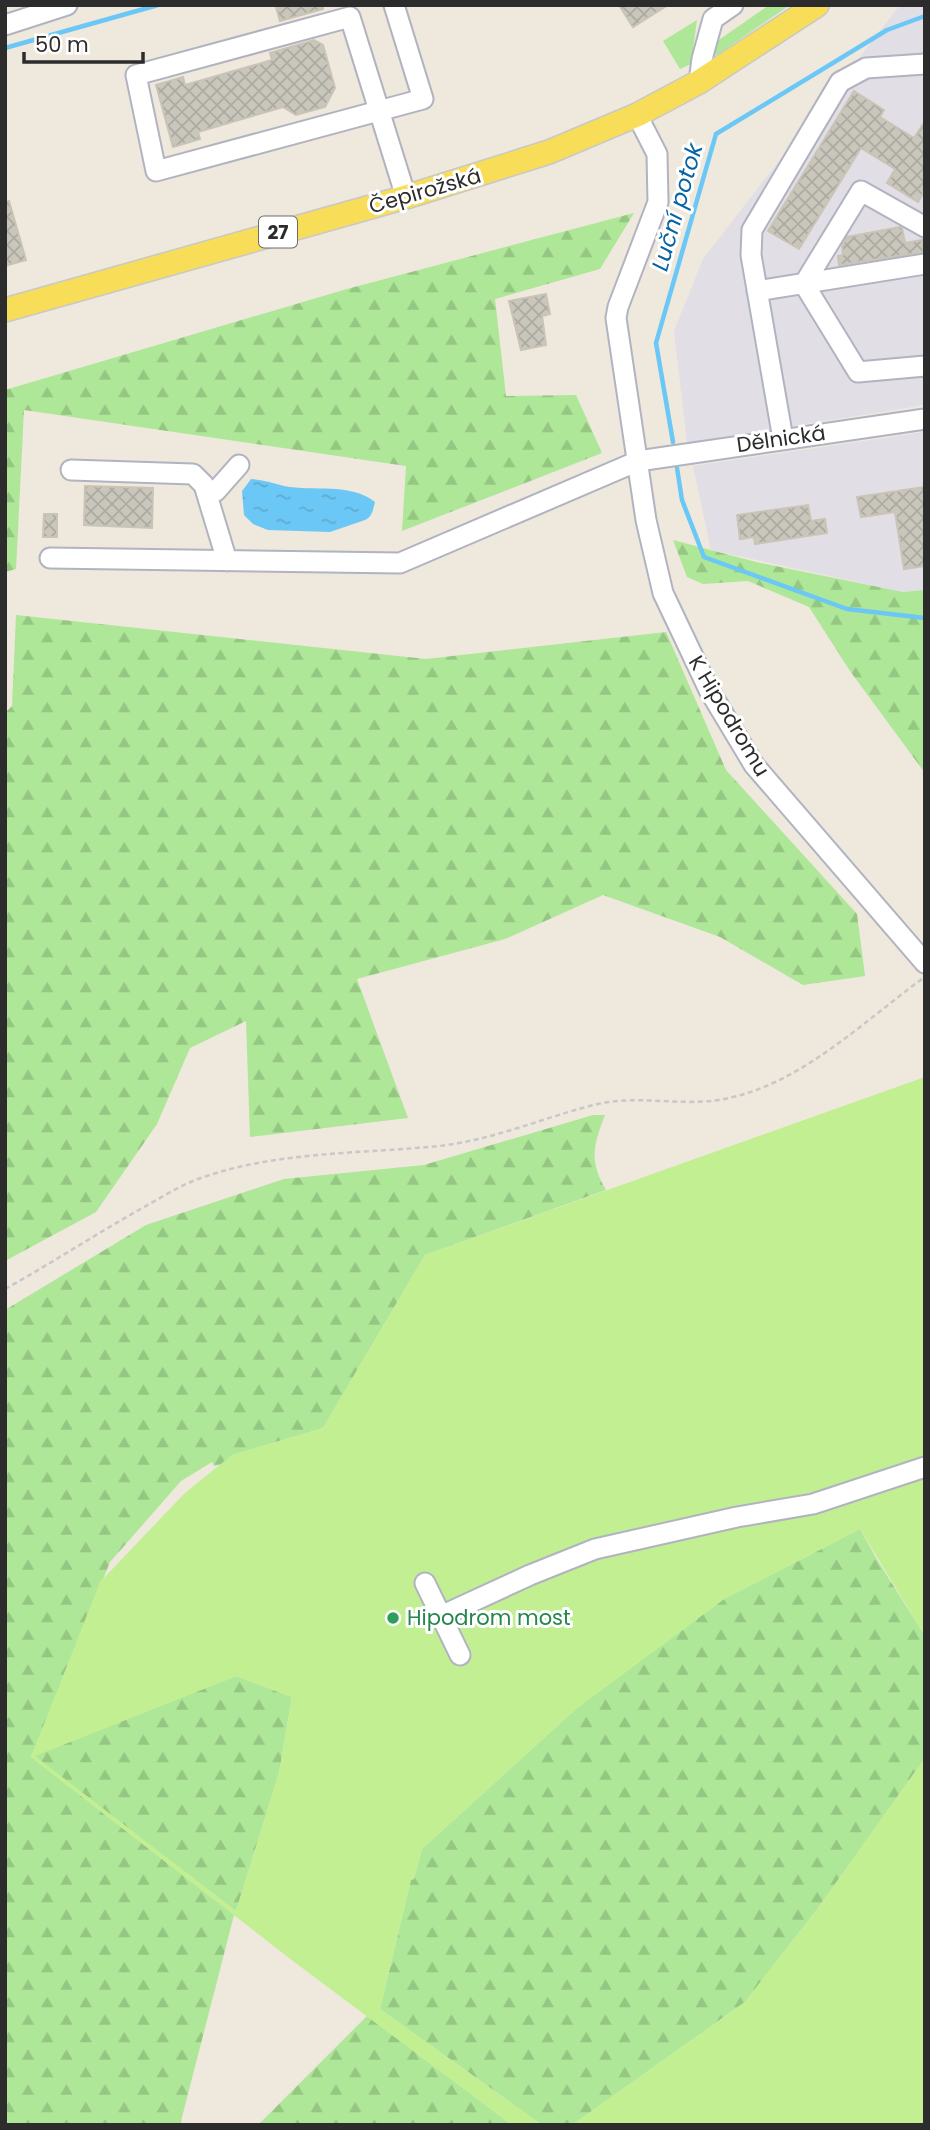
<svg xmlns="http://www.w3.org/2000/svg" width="930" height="2130" font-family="Poppins,sans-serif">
<defs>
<pattern id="forest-firs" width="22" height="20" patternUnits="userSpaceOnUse" patternTransform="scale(1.75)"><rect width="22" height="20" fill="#ade797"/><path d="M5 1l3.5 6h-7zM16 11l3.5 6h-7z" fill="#95c682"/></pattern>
<pattern id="water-ripples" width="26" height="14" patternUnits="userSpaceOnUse" patternTransform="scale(1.75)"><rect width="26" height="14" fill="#6bc7f5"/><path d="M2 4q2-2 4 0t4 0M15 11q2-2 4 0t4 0" fill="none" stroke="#5dabd2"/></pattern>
<pattern id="building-cross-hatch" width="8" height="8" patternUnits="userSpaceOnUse" patternTransform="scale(1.75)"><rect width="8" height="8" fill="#c9c6bc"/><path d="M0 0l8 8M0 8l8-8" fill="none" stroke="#adaaa2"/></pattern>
</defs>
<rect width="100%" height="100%" fill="#eee8dd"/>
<path fill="#e1dee6" d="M 900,5 L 925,5 L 925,405 L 687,443 L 674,331 L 703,259 Z
M 925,432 L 925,590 L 903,592 L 711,550 L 693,466 Z"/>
<path fill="#ade797" d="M 769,5 L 790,5 L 717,55 L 713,53 L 716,42 Z
M 697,20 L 691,64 L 680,69 L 663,41 Z"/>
<path fill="url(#forest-firs)" d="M 634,213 L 600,269 L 495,299 L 506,396 L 576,395 L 602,453 L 402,531 L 406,466 L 24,410 L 16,569 L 5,572 L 5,390 L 347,289 Z
M 673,540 L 756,562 L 903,592 L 925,590 L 925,773 L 850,671 L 809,607 L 748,581 L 703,584 L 687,577 Z
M 16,615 L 426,659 L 666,632 L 726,770 L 857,914 L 865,976 L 803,985 L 720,937 L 603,895 L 505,939 L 357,979 L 408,1118 L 250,1137 L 246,1021 L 190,1048 L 157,1124 L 96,1212 L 5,1261 L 5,713 L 12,706 Z
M 593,1115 L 605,1115 C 593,1146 589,1161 606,1190 L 425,1255 L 323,1428 L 232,1455 L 222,1464 L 214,1466 L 212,1462 L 181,1481 L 110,1562 L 31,1757 L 234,1915 L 180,2125 L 5,2125 L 5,1310 L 146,1225 L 284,1179 L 424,1165 Z
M 860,1529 L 876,1558 L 925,1636 L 925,1758 L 818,1908 L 745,2002 L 572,2125 L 542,2125 L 380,2009 L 411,1880 L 414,1879 L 422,1849 L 577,1708 L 724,1599 Z
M 236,1676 L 292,1697 L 279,1773 L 236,1911 L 34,1756 Z
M 367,2016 L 512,2125 L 258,2125 Z"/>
<path fill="#c1ef92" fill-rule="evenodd" d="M 925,1077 L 925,1636 L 860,1529 L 724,1599 L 577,1708 L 422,1849 L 414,1879 L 411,1880 L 380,2009 L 542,2125 L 512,2125 L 293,1961 L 31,1757 L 100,1582 L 185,1493 L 232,1455 L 323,1428 L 425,1255 ZM 236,1676 L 292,1697 L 279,1773 L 236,1911 L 35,1756 Z
M 925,1758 L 925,2125 L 572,2125 L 745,2002 L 818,1908 Z"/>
<path fill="url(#water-ripples)" d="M 251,479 C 263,480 273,483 284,486 C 314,492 349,482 375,502 C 373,510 372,517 365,520 L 330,532 L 268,530 L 253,524 L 244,515 L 242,491 Z"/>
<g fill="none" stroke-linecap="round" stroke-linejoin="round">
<path stroke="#6bc7f5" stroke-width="4.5" d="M 5,48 L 158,5
M 673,442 L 656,343 L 716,134 L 887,30 L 925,16
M 677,468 L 682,500 L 704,557 L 847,609 L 925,618"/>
</g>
<path fill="url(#building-cross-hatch)" stroke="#cac4b7" stroke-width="2" d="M 284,5 L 323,5 L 323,9 L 280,21 L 276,7 Z
M 619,5 L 668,5 L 633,27 Z
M 314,40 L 323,45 L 335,88 L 325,107 L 296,115 L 283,107 L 198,132 L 200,139 L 173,147 L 156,85 L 183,77 L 185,85 L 272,60 L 270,53 Z
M 854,91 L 884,110 L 880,117 L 914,138 L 925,121 L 925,190 L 918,202 L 887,183 L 895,169 L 861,148 L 799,249 L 768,231 Z
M 9,201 L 26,260 L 5,266 L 5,202 Z
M 900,227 L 902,228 L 905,243 L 922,240 L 924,252 L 839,265 L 838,256 L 843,255 L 842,246 L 847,237 Z
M 546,294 L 550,314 L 542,316 L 546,345 L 521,350 L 509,301 Z
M 85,486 L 153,488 L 152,528 L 84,525 Z
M 925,487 L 925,566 L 904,569 L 895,512 L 861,517 L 857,497 Z
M 808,505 L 811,521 L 825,519 L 827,533 L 755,544 L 754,537 L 740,539 L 737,515 Z
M 44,514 L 57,514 L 57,537 L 43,537 Z"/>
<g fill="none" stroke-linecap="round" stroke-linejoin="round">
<defs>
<path id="minor" d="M 394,5 L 423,99 L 156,171 L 136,75 L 350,17 L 406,197
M 5,25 L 67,5
M 699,82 L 702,59 L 713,19 L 733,5
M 637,115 L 657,154 L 658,202 L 618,307 L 616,318 L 646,520 L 663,593 L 709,690 L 754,765 L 925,963
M 804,284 L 861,191 L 925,227
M 804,284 L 858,372 L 925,366
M 757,291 L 925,264
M 783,439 L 751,255 L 752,230 L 840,82 L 866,68 L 925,64
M 71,470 L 193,474 L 204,485 L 227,561
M 208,496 L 216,491 L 239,465
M 50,558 L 400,563 L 638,461 L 925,419
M 425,1583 L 460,1655
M 441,1616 L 530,1575 L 595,1549 L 737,1517 L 813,1504 L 925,1467"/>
<path id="major" d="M 5,310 L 406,197 L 549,152 L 637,115 L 699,82 L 817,5"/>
</defs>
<use href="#minor" stroke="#b1b3c0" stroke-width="23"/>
<use href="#major" stroke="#c8c8c8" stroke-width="26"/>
<path stroke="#c8c8c8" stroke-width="2.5" stroke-dasharray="5 3.5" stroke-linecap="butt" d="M 5,1289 C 50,1264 93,1236 137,1211 C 157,1200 177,1187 198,1179 C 275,1151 359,1154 439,1146 C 494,1140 544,1117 598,1104 C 637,1095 679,1106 719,1100 C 798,1087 860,1024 922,979"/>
<use href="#minor" stroke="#fff" stroke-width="19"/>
<use href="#major" stroke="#f8de58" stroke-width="23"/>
</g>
<circle fill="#2e9e5b" stroke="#fff" stroke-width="2.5" cx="393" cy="1618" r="7"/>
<g text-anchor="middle" stroke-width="6" stroke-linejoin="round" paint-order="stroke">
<rect fill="#fff" stroke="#6b6b6b" stroke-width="2" x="259" y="216.5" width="38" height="31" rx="5"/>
<g font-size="19" font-weight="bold" fill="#2c2c2c">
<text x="278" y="239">27</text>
</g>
<g font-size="21" fill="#2c2c2c" stroke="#fff">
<text transform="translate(425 191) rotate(-16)" y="7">Čepirožská</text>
<text transform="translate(781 439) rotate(-8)" y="7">Dělnická</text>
<text transform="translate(729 716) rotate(59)" y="7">K Hipodromu</text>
</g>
<g font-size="21" fill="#27864d" stroke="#fff" text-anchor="start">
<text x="407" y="1625">Hipodrom most</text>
</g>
<g font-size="23" font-style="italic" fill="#0663a5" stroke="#fff">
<text transform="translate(677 207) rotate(-74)" y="8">Luční potok</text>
</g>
</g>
<rect width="930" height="2130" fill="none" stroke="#2c2c2c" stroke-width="14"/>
<path d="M24 52v10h119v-10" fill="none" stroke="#2c2c2c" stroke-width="3.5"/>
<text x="35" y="52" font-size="21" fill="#2c2c2c" stroke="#ffffff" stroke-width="5" paint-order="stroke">50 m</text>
</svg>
